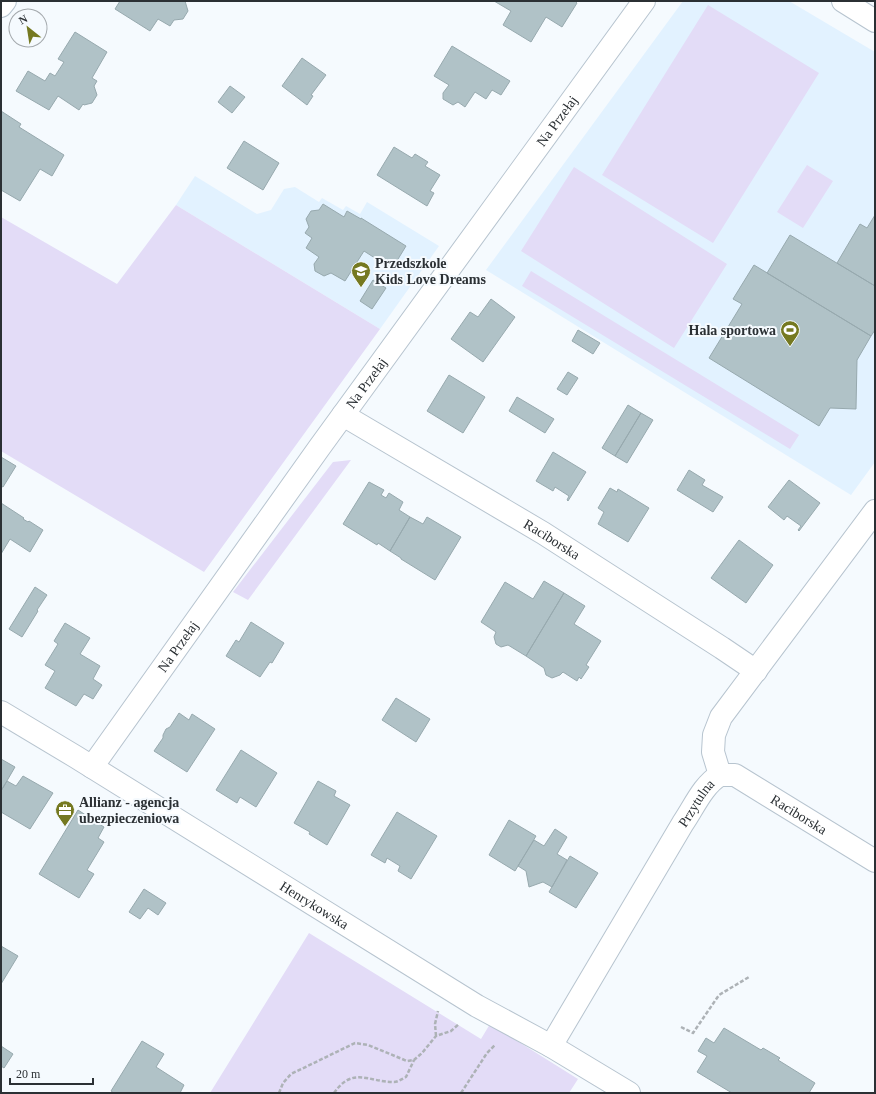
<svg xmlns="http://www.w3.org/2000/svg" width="876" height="1094" font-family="Georgia,serif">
<rect width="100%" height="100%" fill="#f5fafe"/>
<path fill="#e2f2ff" d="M 683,1 L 789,1 L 875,52 L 875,462 L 851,495 L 486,270 Z
M 195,176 L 257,214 L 271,210 L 284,189 L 295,187 L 319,202 L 322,198 L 343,210 L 346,206 L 360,214 L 367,202 L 439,246 L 380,329 L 176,205 Z"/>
<path fill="#e3dcf7" d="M 708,5 L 819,73 L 713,243 L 602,175 Z
M 807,165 L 833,181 L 803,228 L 777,212 Z
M 574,167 L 727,264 L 674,348 L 521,251 Z
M 176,205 L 380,329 L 204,572 L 1,451 L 1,217 L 117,284 Z
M 531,271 L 799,435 L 790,449 L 522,286 Z
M 351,460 L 248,600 L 233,592 L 333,462 Z
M 309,933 L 481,1039 L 490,1024 L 578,1079 L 569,1093 L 210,1093 Z"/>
<path fill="#b0c2c7" stroke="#97a9ae" d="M 120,1 L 185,1 L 188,11 L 183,19 L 174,20 L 170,26 L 158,19 L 150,31 L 115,9 Z
M 494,1 L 575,1 L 577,3 L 562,27 L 546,17 L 531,42 L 503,25 L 511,11 Z
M 75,32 L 107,52 L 92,78 L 97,81 L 94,86 L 97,95 L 92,103 L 84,105 L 83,104 L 79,110 L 58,96 L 49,110 L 16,91 L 28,71 L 45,81 L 50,73 L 55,76 L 64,62 L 58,59 Z
M 452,46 L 510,81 L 501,95 L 492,90 L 486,99 L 475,92 L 465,107 L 458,102 L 453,105 L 443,99 L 443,93 L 449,85 L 434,76 Z
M 302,58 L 326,75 L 311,95 L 313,96 L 307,105 L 282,86 Z
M 230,86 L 245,97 L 232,113 L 218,102 Z
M 1,111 L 21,124 L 19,127 L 64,155 L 52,176 L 40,169 L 20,201 L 1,190 Z
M 244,141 L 279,163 L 263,190 L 227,168 Z
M 394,147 L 412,158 L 415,154 L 428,162 L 425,166 L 440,175 L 430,191 L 434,193 L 427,206 L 377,175 Z
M 323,204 L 344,217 L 347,211 L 361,219 L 361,218 L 406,246 L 392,269 L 364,251 L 345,281 L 331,273 L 324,276 L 315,271 L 314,264 L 319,257 L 306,248 L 312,238 L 305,233 L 309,227 L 306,219 L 311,211 L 319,210 Z
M 875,215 L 875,286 L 837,263 L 860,224 L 867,228 Z
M 790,235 L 875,286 L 875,330 L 871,336 L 767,273 Z
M 754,265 L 871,336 L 857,360 L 856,409 L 830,408 L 819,426 L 709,358 L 742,304 L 733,299 Z
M 373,280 L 386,288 L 372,309 L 360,301 Z
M 491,299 L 515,317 L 483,362 L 451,339 L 470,312 L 478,317 Z
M 578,330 L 600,343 L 593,354 L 572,341 Z
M 568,372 L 578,378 L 567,395 L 557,389 Z
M 449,375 L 485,397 L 463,433 L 427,411 Z
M 517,397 L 554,419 L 545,433 L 509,411 Z
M 628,405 L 641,413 L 615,456 L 602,448 Z
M 641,413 L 653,420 L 627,463 L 615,456 Z
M 553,452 L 586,472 L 568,501 L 567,500 L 569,496 L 555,487 L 553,491 L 536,481 Z
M 1,457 L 16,466 L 3,487 L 1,486 Z
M 689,470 L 705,480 L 702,485 L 723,497 L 713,512 L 677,490 Z
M 789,480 L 820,503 L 799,531 L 798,530 L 801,526 L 787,516 L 784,520 L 768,507 Z
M 369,482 L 384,490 L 381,495 L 386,498 L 389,493 L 403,502 L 399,510 L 410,517 L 390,551 L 378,543 L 377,545 L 343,524 Z
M 610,488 L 617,492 L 618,489 L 649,508 L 628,542 L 598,524 L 604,512 L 598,508 Z
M 1,503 L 24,518 L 23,519 L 28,522 L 29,521 L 43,530 L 30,552 L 10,539 L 1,554 Z
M 410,517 L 423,524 L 427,517 L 461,537 L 435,580 L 401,559 L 401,558 L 390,551 Z
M 739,540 L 773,565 L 746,603 L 711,578 Z
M 544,581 L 564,593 L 526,656 L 508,645 L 501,647 L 496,644 L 494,637 L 496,632 L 481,622 L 505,582 L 533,599 Z
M 35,587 L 47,595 L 37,610 L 38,611 L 22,637 L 9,629 Z
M 564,593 L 585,606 L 574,624 L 601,641 L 586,665 L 589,667 L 581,679 L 579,677 L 577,681 L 563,672 L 560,675 L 552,678 L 546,675 L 544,668 L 526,656 Z
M 251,622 L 284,643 L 272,663 L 270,662 L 260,677 L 226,656 L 236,640 L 239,642 Z
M 65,623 L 90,638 L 80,654 L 100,666 L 93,679 L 102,685 L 93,699 L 84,694 L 76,706 L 45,688 L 55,671 L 45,665 L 58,644 L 54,641 Z
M 396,698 L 430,719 L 416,742 L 382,720 Z
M 179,713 L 189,720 L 192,714 L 215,729 L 187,772 L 154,751 L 163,738 L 163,735 L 166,729 L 170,727 Z
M 241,750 L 277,773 L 256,807 L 240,797 L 237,803 L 216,790 Z
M 1,759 L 15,767 L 1,791 Z
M 23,776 L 53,793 L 30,829 L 1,812 L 1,791 L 7,781 L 16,786 Z
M 318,781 L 336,791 L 334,796 L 350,805 L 327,845 L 309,834 L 310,832 L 294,823 Z
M 78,810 L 104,827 L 98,838 L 104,842 L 87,870 L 94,874 L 79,898 L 39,874 Z
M 397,812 L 437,836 L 411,879 L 398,871 L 400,866 L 387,858 L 385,863 L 371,855 Z
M 509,820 L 536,836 L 515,871 L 489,855 Z
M 555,829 L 567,837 L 557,854 L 567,860 L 552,887 L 543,882 L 529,887 L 526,871 L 518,866 L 534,840 L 544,846 Z
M 570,856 L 598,873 L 576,908 L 549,892 Z
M 144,889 L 166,903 L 158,915 L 148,908 L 140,919 L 129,912 Z
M 1,946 L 18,956 L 1,984 Z
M 724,1028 L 761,1050 L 763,1048 L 780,1058 L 778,1060 L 815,1083 L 809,1093 L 732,1093 L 697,1072 L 707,1056 L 698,1051 L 706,1038 L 714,1043 Z
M 142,1041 L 164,1054 L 156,1067 L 184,1085 L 180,1093 L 114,1093 L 111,1091 Z
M 1,1046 L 13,1054 L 4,1068 L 1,1066 Z"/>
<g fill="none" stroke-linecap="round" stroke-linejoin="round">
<defs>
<g id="street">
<path d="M 843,1 L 875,21"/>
<path d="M 1,6 L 5,1"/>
<path id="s1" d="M 343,415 L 543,533 L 722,648 L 756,671"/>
<path id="s2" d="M 1,712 L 76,757 L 477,1006 L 551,1046 L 629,1093"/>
<path id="s3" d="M 92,767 L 319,448 L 644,1"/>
<path d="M 720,775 L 713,752 L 714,735 L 721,717 L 875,511"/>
<path id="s4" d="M 720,775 L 735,775 L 875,861"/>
<path id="s5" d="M 551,1046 L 683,823 C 694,807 703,785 720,775"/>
</g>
</defs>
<use href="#street" stroke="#b7c4cf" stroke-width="24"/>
<path stroke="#adb2b6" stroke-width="2.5" stroke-dasharray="4 2" stroke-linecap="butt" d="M 681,1027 L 693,1033 L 719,995 L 749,977
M 436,1036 L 435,1024 L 438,1011
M 279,1093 L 283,1083 L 291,1074 L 355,1043 L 368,1045 L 407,1061 L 414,1060 L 422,1053 L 436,1036 L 451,1031 L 459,1024
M 334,1093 C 353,1066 368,1082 394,1082 C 398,1082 402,1079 406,1077 L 414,1060
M 461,1093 L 487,1053 L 495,1045"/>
<use href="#street" stroke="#fff" stroke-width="22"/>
</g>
<defs>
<symbol id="school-pin" viewBox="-11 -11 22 30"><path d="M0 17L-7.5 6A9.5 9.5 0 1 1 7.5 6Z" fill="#757921" stroke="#f5fafe"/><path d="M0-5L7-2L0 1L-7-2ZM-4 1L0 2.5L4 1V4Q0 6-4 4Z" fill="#fff"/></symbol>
<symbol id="stadium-pin" viewBox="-11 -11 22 30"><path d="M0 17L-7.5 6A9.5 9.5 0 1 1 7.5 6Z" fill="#757921" stroke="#f5fafe"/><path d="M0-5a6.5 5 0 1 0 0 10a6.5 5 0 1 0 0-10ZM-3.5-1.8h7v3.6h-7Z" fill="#fff"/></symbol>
<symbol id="office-pin" viewBox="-11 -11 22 30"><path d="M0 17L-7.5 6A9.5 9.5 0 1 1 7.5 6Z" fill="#757921" stroke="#f5fafe"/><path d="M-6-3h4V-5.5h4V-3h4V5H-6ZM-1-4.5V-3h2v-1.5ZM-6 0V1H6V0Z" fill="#fff"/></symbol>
</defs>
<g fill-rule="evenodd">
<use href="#school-pin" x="350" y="260" width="22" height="30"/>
<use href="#stadium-pin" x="779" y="319" width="22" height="30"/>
<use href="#office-pin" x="54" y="799" width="22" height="30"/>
</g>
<g text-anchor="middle" stroke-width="4" stroke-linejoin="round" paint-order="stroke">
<g font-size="14" fill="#2b3034" stroke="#f5fafe">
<text dy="5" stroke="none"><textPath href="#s3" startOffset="796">Na Przełaj</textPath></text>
<text dy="5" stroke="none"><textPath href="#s3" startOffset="472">Na Przełaj</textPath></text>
<text dy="5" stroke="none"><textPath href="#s1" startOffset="243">Raciborska</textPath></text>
<text dy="5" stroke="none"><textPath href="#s3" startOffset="148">Na Przełaj</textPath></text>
<text dy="5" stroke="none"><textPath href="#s5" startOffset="283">Przytulna</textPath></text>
<text dy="5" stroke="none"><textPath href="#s4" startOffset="90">Raciborska</textPath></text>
<text dy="5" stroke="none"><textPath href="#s2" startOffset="368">Henrykowska</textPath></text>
</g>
<g font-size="14" font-weight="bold" fill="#2b3034" stroke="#f5fafe" text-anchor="start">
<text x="375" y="268">Przedszkole<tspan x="375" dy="16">Kids Love Dreams</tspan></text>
<text x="776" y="335" text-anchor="end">Hala sportowa</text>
<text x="79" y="807">Allianz - agencja<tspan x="79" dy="16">ubezpieczeniowa</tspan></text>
</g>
</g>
<rect width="876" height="1094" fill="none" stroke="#2b3034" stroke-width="4"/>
<g transform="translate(28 28) rotate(330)"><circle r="19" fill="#f5fafe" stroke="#a4a9ad"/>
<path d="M0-3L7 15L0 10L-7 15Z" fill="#757921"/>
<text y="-6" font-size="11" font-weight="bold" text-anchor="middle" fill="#2b3034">N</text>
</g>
<path d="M10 1078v6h83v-6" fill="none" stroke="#2b3034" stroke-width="2"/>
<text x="16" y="1078" font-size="12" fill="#2b3034" stroke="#f5fafe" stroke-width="3" paint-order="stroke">20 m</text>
</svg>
